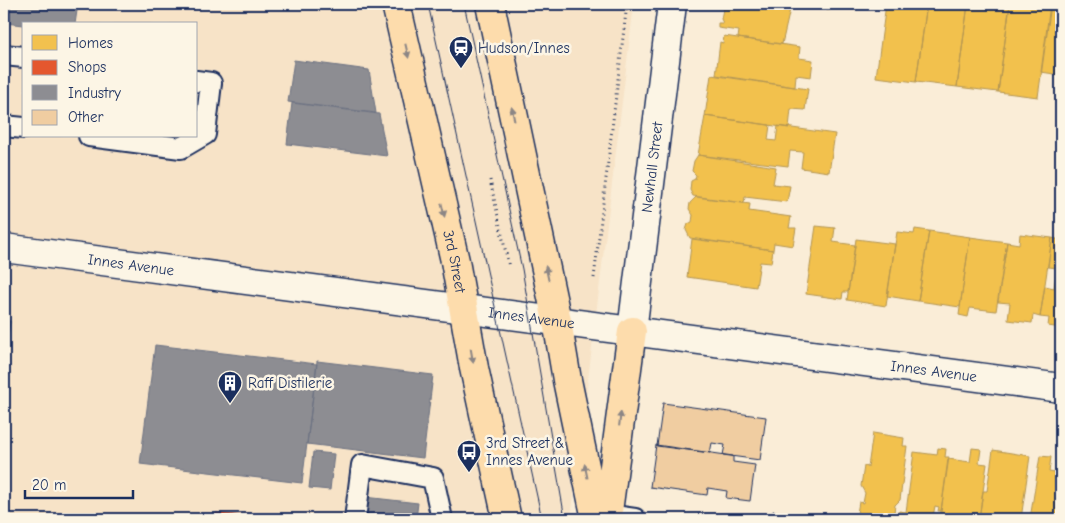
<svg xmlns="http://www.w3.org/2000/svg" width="1065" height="523" font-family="'Comic Neue',sans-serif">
<rect width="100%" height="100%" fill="#faedd7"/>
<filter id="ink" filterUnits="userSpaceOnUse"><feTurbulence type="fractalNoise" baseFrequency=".02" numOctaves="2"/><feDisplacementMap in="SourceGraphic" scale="10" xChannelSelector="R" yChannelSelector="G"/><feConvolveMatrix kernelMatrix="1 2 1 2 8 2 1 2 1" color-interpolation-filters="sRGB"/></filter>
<g filter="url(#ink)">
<path fill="#f7e3c7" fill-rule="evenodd" d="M 4,4 L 634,4 L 571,519 L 4,519 ZM 24,24 L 196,24 L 196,136 L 24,136 Z"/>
<path fill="#f2c14e" stroke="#b29553" d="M 724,4 L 791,5 L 782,44 L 738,38 L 739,31 L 718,28 L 718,23 L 723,23 L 721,19 Z
M 785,4 L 831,4 L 830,10 Z
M 886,4 L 927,4 L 916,82 L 876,77 Z
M 927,4 L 968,4 L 957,87 L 916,82 Z
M 968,4 L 1010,4 L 998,92 L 957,87 Z
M 1010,4 L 1051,4 L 1038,97 L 998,92 Z
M 1050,5 L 1061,6 L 1061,75 L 1041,72 Z
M 724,36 L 800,47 L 799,58 L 813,60 L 811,77 L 796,75 L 795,87 L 716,75 L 720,42 L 723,43 Z
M 711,75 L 808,89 L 805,110 L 791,109 L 789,128 L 705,116 Z
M 705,116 L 770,125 L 768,140 L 776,141 L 778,126 L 835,134 L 829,172 L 801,168 L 803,152 L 790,151 L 788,166 L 698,155 Z
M 698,155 L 776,167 L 773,184 L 790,186 L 787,202 L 745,197 L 744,203 L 693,196 L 690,190 L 691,181 L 695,179 L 696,175 L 692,171 L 694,161 Z
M 696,197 L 750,204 L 749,211 L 791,217 L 789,228 L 796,228 L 793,246 L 774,243 L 773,250 L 690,238 L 686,230 L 688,224 L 692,222 L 693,215 L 689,209 L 690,203 Z
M 816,226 L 835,228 L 833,242 L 855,245 L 848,292 L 843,292 L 842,299 L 806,294 Z
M 915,229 L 929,231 L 918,301 L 887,296 L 897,232 L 914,234 Z
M 929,231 L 970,237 L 960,307 L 918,301 Z
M 1020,234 L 1052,238 L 1040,317 L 1033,315 L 1032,323 L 1008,320 L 1010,303 L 998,302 L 1007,242 L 1019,244 Z
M 970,237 L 1007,242 L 996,311 L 970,308 L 968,317 L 959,315 Z
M 1052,238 L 1061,240 L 1061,328 L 1048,326 L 1049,318 L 1040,317 L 1045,286 L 1054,288 L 1057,268 L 1048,267 Z
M 692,239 L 773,250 L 771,263 L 760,262 L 756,287 L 687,277 Z
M 856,239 L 895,244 L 886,306 L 847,300 Z
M 873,433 L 904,438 L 903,446 L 907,446 L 900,500 L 895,505 L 894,512 L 899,513 L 898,519 L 856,519 L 859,502 L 863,503 L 865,493 L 861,486 L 864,466 L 868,467 Z
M 938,448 L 946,449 L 945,457 L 949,457 L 941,511 L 938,511 L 939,507 L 935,506 L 933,517 L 940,519 L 898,519 L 899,511 L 906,512 L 914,452 L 937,455 Z
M 972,448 L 981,449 L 979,463 L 987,464 L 979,519 L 940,519 L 948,459 L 970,462 Z
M 993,450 L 1030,456 L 1021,519 L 979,519 L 983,491 L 987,491 Z
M 1040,456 L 1051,457 L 1049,472 L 1061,474 L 1061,519 L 1030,519 Z"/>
<path fill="#e4572e" stroke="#a84b3c" d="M 216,513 L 268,519 L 215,519 Z"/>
<path fill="#8d8d92" stroke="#6b7182" d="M 4,4 L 78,4 L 75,24 L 24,25 L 4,23 Z
M 294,60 L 369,70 L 376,113 L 288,102 Z
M 292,103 L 379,114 L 387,156 L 287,144 Z
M 4,320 L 10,321 L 4,372 Z
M 155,345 L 317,364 L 302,483 L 140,464 Z
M 317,361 L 433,375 L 423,458 L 307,444 Z
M 313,452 L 334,454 L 330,490 L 309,488 Z
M 365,497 L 418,503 L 416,519 L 356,519 Z"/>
<path fill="#f0cda1" stroke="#1b2f5e" d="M 663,403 L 766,417 L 760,460 L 723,455 L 725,445 L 712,443 L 710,453 L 657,446 Z
M 656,445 L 733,456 L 733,462 L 755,465 L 750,501 L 726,498 L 727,491 L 708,488 L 707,495 L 650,487 Z
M 773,511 L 814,517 L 814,519 L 772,519 Z"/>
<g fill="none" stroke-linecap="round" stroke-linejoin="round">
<defs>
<path id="lane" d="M 4,55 L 24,57
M 4,126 L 24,128
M 89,136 L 181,148 L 205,134 L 211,83 L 196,81
M 607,515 L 635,519
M 355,519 L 362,465 L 433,478 L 442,519"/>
<g id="street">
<path id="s1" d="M 4,248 L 1061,388"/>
<path id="s2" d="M 632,331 L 672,4"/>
</g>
<g id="primary">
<path id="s3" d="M 396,4 L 455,261 L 474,368 L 507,519"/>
<path d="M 490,4 L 557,321 L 567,380 L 596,519"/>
<path d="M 607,519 L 632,331"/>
</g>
</defs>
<use href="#lane" stroke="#1b2f5e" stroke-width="24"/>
<use href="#street" stroke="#1b2f5e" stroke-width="31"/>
<use href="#primary" stroke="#1b2f5e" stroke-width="31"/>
<path stroke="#1b2f5e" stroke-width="3" stroke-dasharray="1 4" stroke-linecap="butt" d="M 490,180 L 509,267
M 594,278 L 627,4"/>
<use href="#lane" stroke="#fcf5e5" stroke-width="20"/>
<use href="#street" stroke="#fcf5e5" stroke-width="28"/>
<use href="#primary" stroke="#fddcac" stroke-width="28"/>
<path stroke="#1b2f5e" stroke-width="1" d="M 428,4 L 542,519
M 464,4 L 522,269 L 565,519"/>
</g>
<defs><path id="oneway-solid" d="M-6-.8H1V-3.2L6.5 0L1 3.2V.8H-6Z" transform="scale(1.25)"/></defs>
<g fill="#8c8685">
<use href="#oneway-solid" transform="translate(407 51) rotate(77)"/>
<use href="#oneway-solid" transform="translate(513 114) rotate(-102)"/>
<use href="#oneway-solid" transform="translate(443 210) rotate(77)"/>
<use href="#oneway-solid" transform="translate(547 273) rotate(-102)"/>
<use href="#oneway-solid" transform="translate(472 356) rotate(80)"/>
<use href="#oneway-solid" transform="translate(620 419) rotate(-83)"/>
<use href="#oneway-solid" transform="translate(586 471) rotate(-102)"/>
</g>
</g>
<defs>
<symbol id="station-pin" viewBox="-11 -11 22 30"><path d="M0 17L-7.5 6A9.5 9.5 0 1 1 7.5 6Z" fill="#1b2f5e" stroke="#fcf5e5"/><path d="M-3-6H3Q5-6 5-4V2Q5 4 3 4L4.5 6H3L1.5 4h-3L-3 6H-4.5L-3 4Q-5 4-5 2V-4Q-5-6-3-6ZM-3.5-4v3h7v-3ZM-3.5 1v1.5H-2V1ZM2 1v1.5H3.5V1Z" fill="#fff"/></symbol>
<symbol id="building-pin" viewBox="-11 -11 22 30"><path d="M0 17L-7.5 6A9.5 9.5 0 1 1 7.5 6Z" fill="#1b2f5e" stroke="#fcf5e5"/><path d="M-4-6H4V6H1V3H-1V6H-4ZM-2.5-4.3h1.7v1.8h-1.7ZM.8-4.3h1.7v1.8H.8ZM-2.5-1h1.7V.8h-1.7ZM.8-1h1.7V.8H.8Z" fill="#fff"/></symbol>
<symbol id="bus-pin" viewBox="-11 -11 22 30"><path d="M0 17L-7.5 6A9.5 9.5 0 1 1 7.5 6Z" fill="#1b2f5e" stroke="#fcf5e5"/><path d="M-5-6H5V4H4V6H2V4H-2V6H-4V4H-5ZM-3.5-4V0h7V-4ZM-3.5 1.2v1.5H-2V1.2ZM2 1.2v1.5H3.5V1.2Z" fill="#fff"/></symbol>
</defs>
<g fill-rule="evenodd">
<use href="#station-pin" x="447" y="34" width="28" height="38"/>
<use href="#building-pin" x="216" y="369" width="28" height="38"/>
<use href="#bus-pin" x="455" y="438" width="28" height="38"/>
</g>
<g text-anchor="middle" stroke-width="5" stroke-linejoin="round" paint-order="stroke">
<g font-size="15" fill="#1b2f5e" stroke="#fcf5e5" text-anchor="start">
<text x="478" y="53">Hudson/Innes</text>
<text x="248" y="388">Raff Distilerie</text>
<text x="486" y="448">3rd Street &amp;<tspan x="486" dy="17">Innes Avenue</tspan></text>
</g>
<g font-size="15" fill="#1b2f5e" stroke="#fcf5e5">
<text dy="5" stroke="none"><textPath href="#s2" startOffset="165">Newhall Street</textPath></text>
<text dy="5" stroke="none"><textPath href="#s3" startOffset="264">3rd Street</textPath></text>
<text dy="5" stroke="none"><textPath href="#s1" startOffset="128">Innes Avenue</textPath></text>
<text dy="5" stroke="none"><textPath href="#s1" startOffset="532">Innes Avenue</textPath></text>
<text dy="5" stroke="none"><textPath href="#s1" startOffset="938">Innes Avenue</textPath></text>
</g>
</g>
<rect width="1065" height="523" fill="none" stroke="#fcf5e5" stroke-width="20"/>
<rect x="10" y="10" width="1045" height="503" fill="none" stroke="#1b2f5e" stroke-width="2" filter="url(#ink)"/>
<rect x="22" y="22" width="175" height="115" fill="#fcf5e5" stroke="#a2a6af"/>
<rect x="32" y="35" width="25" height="15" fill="#f2c14e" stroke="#a2a6af"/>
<text x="68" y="48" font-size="15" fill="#1b2f5e">Homes</text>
<rect x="32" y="60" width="25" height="15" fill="#e4572e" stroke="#a2a6af"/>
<text x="68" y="72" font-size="15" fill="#1b2f5e">Shops</text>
<rect x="32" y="85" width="25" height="15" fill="#8d8d92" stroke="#a2a6af"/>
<text x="68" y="98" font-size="15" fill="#1b2f5e">Industry</text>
<rect x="32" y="110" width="25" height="15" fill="#f0cda1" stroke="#a2a6af"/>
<text x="68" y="122" font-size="15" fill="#1b2f5e">Other</text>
<path d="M25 490v8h108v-8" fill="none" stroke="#1b2f5e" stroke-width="2.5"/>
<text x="32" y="490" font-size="15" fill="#1b2f5e" stroke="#fcf5e5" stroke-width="4" paint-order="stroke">20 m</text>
</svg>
